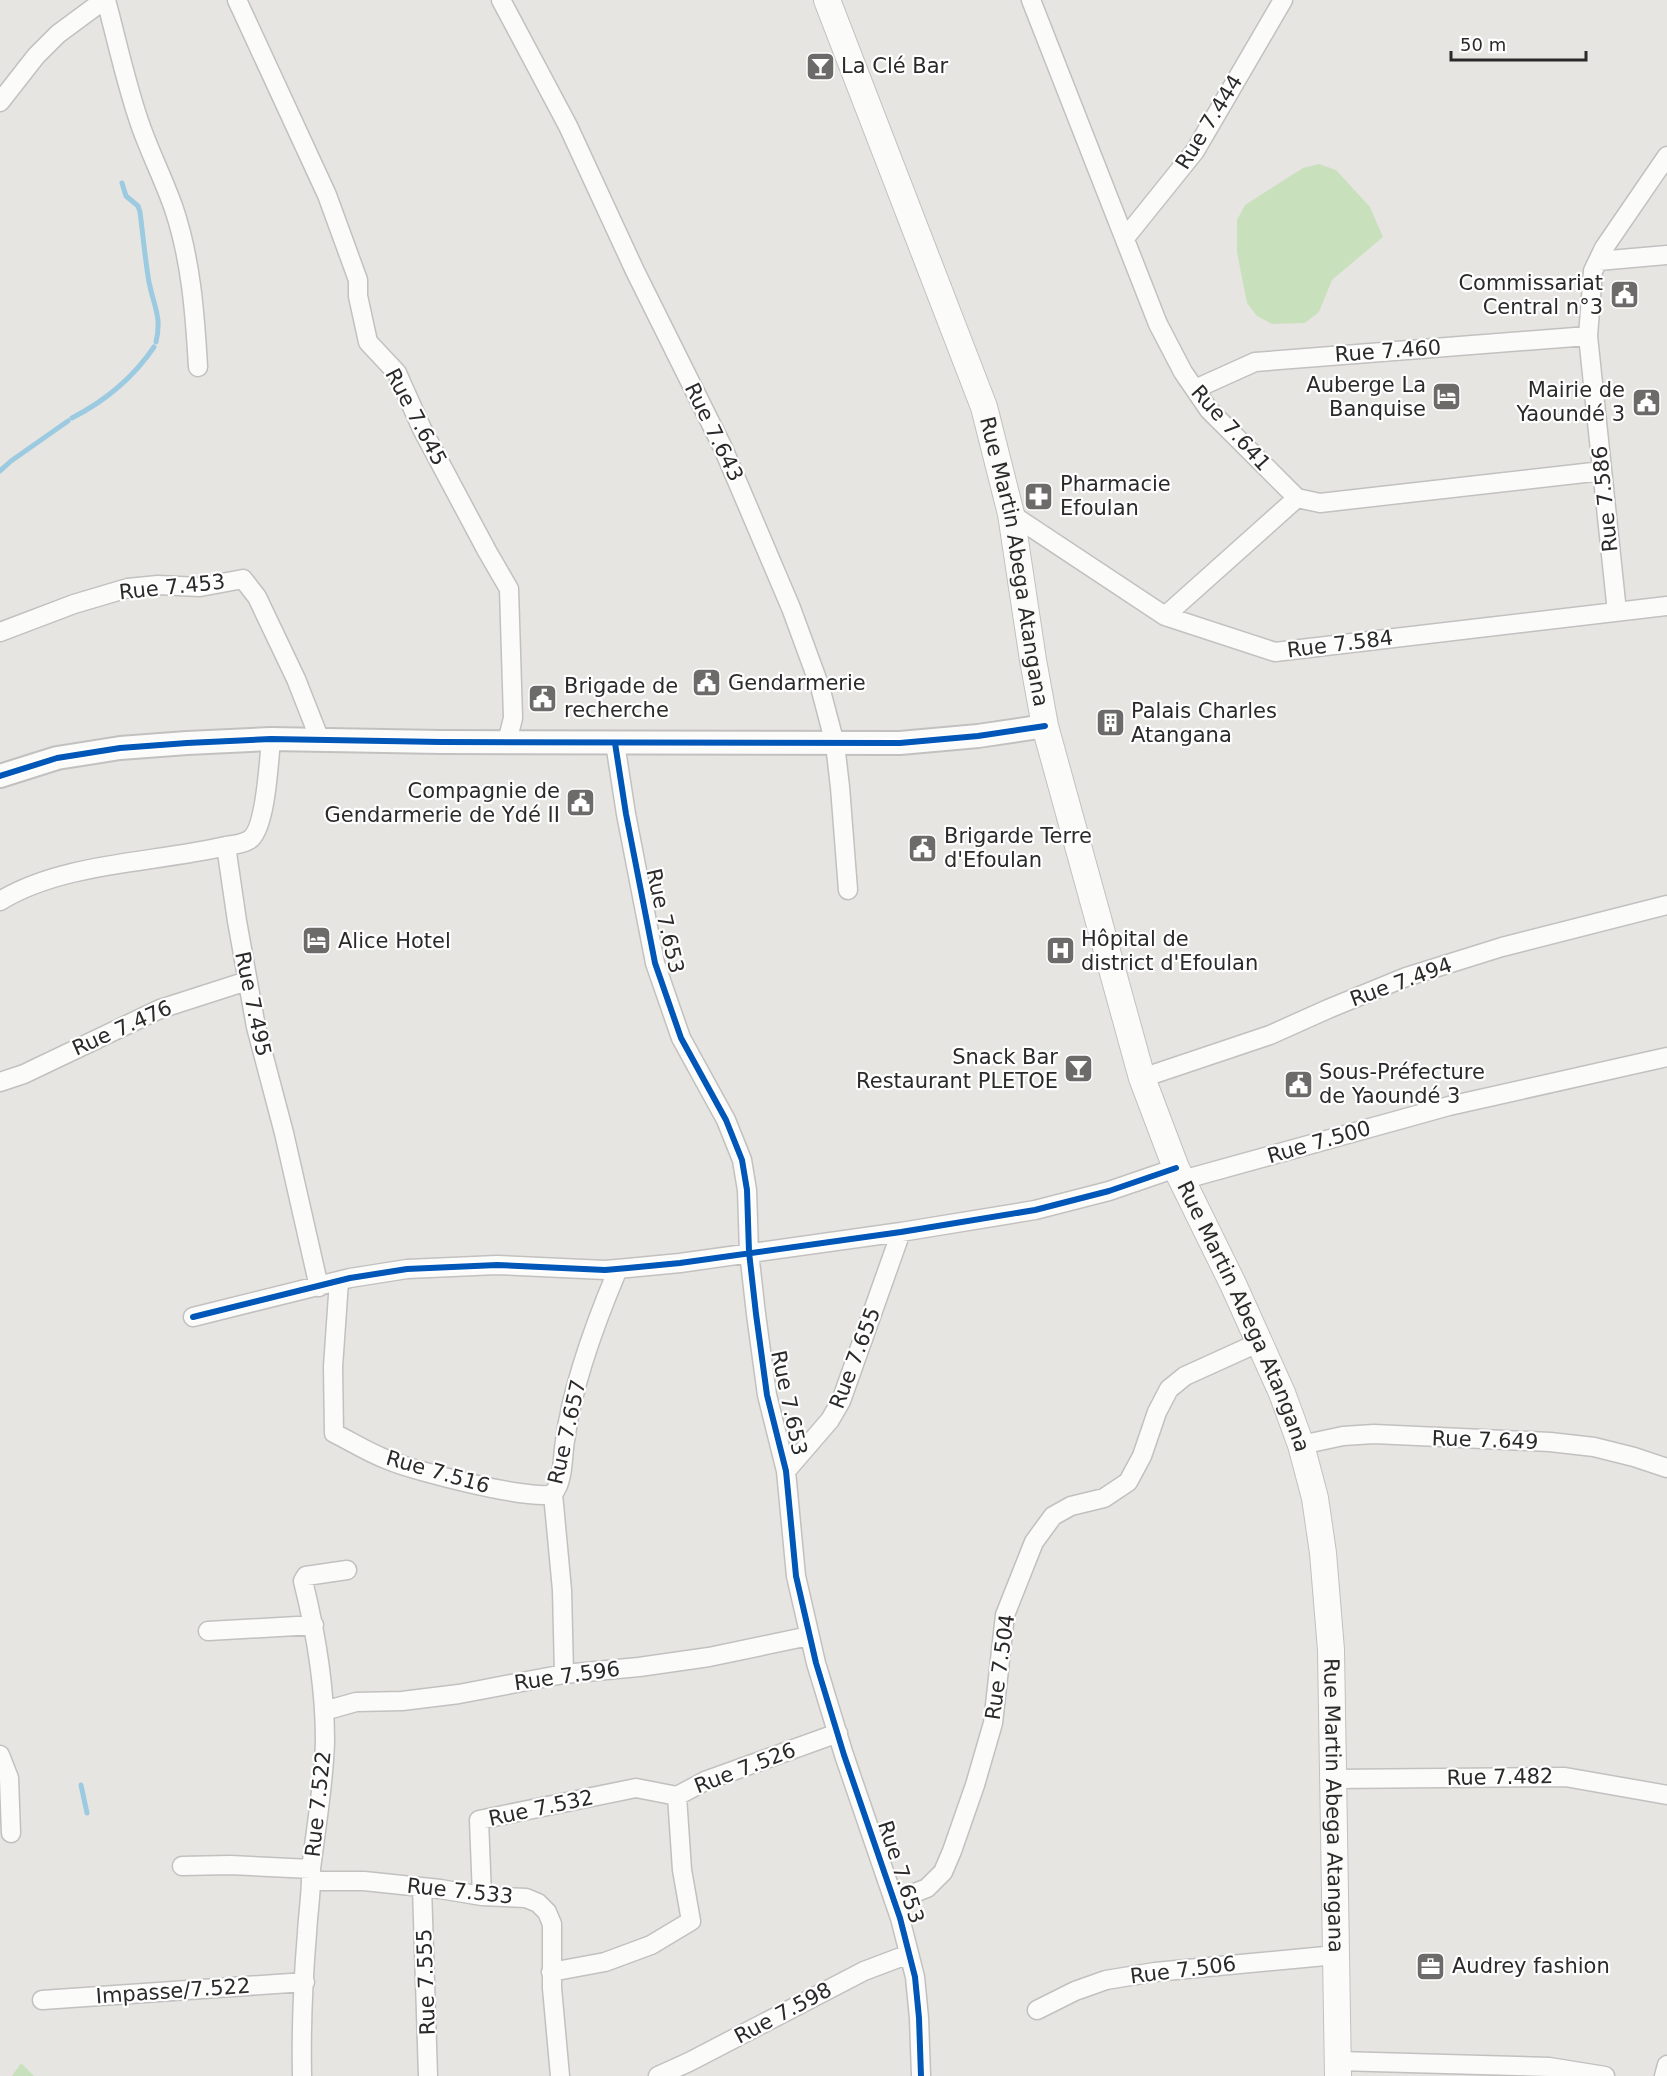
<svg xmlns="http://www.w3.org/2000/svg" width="1667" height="2076" font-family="'DejaVu Sans',sans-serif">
<rect width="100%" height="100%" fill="#e7e5e1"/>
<path fill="#c9e0bd" d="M 1319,164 L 1336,170 L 1370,207 L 1383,237 L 1332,280 L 1319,312 L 1305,323 L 1272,324 L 1257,316 L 1247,303 L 1244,288 L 1237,252 L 1237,220 L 1245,205 L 1303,168 Z
M 21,2063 L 34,2076 L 12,2076 Z"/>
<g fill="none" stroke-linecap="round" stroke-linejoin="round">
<path stroke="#9ccbe1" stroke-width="5" d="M 122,183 L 126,196 L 138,206 L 140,212 C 143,235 145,259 149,282 C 154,307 162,317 156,342
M 72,418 C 105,401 133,378 154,347
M 0,471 L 11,461 L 68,421
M 81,1785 L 87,1813"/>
<defs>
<path id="minor" d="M 106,0 C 117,41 126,84 140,124 C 150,153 164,180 174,209 C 191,260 195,314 198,367
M 237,0 L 327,195 L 358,280 L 358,296 L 368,342 L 397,373 L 422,429 L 487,551 L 509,589 L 513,718 L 507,742
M 501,0 L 568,126 L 635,271 L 723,448 L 791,608 L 820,687 L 835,744 L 840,787 L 848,890
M 1031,0 L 1158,324 L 1183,372 L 1209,410 L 1297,498 L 1320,503 L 1602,471
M 0,102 L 36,56 L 58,34 L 104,0
M 1125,238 L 1195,151 L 1283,0
M 1598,261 L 1667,255
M 1195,389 L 1255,362 L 1588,336
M 1011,514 L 1165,616 L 1275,652 L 1667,606
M 1617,612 L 1588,336 L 1593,271 L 1604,248 L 1667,156
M 1165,616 L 1297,498
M 0,632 L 74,604 L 128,588 L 158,585 L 200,587 L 243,579 L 257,597 L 296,679 L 320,740
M 271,739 C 269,759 266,830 249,840 C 243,844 232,845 226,846 L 237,921 L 256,1027 L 284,1133 L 319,1287
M 615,743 L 626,814 L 655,963 L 681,1038 L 726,1120 L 742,1160 L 747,1190 L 749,1252 L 756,1314 L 767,1395 L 786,1471 L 796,1576 L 816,1663 L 844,1755 L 900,1918 L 915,1977 L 919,2018 L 921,2076
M 0,901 C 63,862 155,863 226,846
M 1142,1078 L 1270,1035 L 1328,1009 L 1406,977 L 1502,947 L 1667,905
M 0,1082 L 24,1074 L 160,1009 L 247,981
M 1182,1180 L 1449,1106 L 1667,1057
M 339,1281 L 333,1367 L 334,1433 C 352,1442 369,1453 388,1460 C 413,1471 531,1501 553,1494
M 193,1317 L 350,1278 L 407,1269 L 497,1265 L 605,1270 L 628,1268 L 680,1263 L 901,1232 L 1035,1210 L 1109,1191 L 1176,1168
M 1301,1445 L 1343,1436 L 1374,1434 L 1550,1442 L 1594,1447 L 1634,1457 L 1667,1468
M 786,1471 L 830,1420 L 841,1401 L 901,1232
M 208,1631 L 314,1625
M 564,1674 L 562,1590 L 553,1494 C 564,1480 562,1458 565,1441 C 572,1385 596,1321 618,1269
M 324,1711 L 356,1702 L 402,1701 L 459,1694 L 564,1674 L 639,1667 L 709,1657 L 809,1636
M 0,1755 L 9,1778 L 11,1833
M 1332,1779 L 1565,1777 L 1667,1795
M 677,1796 L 705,1781 L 838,1733
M 182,1866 L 230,1865 L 311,1869
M 312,1881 L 364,1881 L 440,1889 L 482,1896 L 526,1898 L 538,1903 L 547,1912 L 552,1924 L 552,1988 L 560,2076
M 422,1887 L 428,2076
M 482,1896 L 479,1820 L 636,1788 L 677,1796
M 894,1901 L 927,1888 L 943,1872 L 952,1851 L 975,1785 L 993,1723 L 1005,1615 L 1034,1542 L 1053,1516 L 1071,1506 L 1104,1498 L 1128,1482 L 1142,1456 L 1157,1412 L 1169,1389 L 1185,1376 L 1260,1342
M 551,1972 L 605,1962 L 651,1945 L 691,1921 L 682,1870 L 677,1796
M 42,2000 L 305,1982
M 1037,2010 L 1075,1991 L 1106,1980 L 1155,1972 L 1336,1955
M 1338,2061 L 1549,2067 L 1605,2076
M 302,2076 C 301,2029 303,1981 307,1933 C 308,1912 312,1890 311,1869 C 316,1827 324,1783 325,1741 C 325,1687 316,1633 303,1581 L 306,1576 L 347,1570
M 658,2076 L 689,2062 L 864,1971 L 909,1954
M 1664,2076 L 1667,2065"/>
<path id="tertiary" d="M 0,776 L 57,758 L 120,748 L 187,743 L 271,739 L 441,742 L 900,743 L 978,736 L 1045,726"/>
<g id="secondary">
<path id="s1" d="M 827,0 L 984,407 L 1011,514 L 1033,660 L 1045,726 L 1142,1078 L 1176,1168 L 1233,1284 L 1282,1393 L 1301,1445 L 1315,1498 L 1323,1553 L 1331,1650 L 1338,2076"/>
</g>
</defs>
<use href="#minor" stroke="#c2c1c0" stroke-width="21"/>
<use href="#tertiary" stroke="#c2c1c0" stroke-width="26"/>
<use href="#secondary" stroke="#c2c1c0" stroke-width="28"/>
<use href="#minor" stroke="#fbfbfa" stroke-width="18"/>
<use href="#tertiary" stroke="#fbfbfa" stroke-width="22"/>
<use href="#secondary" stroke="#fbfbfa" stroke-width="26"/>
<defs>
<path id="cycleway" d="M 615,743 L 626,814 L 655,963 L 681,1038 L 726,1120 L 742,1160 L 747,1190 L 749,1252 L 756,1314 L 767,1395 L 786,1471 L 796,1576 L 816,1663 L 844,1755 L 900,1918 L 915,1977 L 919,2018 L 921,2076
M 0,776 L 57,758 L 120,748 L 187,743 L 271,739 L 441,742 L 900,743 L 978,736 L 1045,726
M 193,1317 L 350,1278 L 407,1269 L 497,1265 L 605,1270 L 628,1268 L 680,1263 L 901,1232 L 1035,1210 L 1109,1191 L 1176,1168"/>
</defs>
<use href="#cycleway" stroke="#fff" stroke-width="10"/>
<use href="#cycleway" stroke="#0057b8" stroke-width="6"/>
</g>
<defs>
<symbol id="bar-square" viewBox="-11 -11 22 22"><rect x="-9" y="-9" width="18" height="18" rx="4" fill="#6c6b6a" stroke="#fff"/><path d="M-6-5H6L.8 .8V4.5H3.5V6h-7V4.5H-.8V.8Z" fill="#fff"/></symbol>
<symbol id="civic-square" viewBox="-11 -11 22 22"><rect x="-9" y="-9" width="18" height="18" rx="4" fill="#6c6b6a" stroke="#fff"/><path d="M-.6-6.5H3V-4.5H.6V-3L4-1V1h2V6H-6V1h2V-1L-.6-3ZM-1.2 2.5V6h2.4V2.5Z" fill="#fff"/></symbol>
<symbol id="hotel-square" viewBox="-11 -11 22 22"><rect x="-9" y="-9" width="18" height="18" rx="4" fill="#6c6b6a" stroke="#fff"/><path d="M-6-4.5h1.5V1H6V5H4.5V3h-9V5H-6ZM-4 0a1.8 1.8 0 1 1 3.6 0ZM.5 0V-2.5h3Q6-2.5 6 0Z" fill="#fff"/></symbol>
<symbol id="pharmacy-square" viewBox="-11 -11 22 22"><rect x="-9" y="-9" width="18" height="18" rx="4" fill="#6c6b6a" stroke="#fff"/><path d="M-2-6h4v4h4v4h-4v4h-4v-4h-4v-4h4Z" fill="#fff"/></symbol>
<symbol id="building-square" viewBox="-11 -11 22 22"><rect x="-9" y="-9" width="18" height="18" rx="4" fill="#6c6b6a" stroke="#fff"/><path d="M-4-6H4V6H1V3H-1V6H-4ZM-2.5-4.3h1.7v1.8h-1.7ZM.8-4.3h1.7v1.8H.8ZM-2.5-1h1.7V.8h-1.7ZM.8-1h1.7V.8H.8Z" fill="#fff"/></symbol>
<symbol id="hospital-square" viewBox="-11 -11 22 22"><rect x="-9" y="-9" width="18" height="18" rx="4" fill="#6c6b6a" stroke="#fff"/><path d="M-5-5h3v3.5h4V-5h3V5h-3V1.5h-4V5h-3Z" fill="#fff"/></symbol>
<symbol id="office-square" viewBox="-11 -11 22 22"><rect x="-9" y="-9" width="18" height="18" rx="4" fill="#6c6b6a" stroke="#fff"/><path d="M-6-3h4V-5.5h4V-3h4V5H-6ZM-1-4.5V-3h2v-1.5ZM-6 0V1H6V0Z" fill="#fff"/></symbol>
</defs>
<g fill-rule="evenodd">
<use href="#bar-square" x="804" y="50" width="33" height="33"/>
<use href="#civic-square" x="1608" y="278" width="33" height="33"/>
<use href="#hotel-square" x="1430" y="380" width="33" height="33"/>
<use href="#civic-square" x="1630" y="386" width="33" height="33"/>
<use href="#pharmacy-square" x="1022" y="480" width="33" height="33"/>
<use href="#civic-square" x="690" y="666" width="33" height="33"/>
<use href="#civic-square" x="526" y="682" width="33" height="33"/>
<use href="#building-square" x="1094" y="706" width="33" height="33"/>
<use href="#civic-square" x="564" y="786" width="33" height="33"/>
<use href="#civic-square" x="906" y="832" width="33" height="33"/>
<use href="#hotel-square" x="300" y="924" width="33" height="33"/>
<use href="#hospital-square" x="1044" y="934" width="33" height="33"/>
<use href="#bar-square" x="1062" y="1052" width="33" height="33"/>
<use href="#civic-square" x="1282" y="1068" width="33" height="33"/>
<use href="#office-square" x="1414" y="1950" width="33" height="33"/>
</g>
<g text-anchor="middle" stroke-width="4.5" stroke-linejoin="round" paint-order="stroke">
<g font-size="21" fill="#2a2a2a" stroke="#fff" text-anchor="start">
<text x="841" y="73">La Clé Bar</text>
<text x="1603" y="290" text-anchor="end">Commissariat<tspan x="1603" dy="24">Central n°3</tspan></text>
<text x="1426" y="392" text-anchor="end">Auberge La<tspan x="1426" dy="24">Banquise</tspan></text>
<text x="1625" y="397" text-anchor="end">Mairie de<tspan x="1625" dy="24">Yaoundé 3</tspan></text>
<text x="1060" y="491">Pharmacie<tspan x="1060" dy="24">Efoulan</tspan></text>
<text x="728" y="690">Gendarmerie</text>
<text x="564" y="693">Brigade de<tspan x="564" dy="24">recherche</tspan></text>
<text x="1131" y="718">Palais Charles<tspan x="1131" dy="24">Atangana</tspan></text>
<text x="560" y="798" text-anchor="end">Compagnie de<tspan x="560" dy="24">Gendarmerie de Ydé II</tspan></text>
<text x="944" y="843">Brigarde Terre<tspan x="944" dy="24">d'Efoulan</tspan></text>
<text x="1081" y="946">Hôpital de<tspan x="1081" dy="24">district d'Efoulan</tspan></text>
<text x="338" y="948">Alice Hotel</text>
<text x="1058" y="1064" text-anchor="end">Snack Bar<tspan x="1058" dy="24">Restaurant PLETOE</tspan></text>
<text x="1319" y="1079">Sous-Préfecture<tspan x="1319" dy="24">de Yaoundé 3</tspan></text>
<text x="1452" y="1973">Audrey fashion</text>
</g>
<g font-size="21" fill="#2a2a2a" stroke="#fff">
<text transform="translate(1209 122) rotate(-58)" y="7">Rue 7.444</text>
<text transform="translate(1388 351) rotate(-4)" y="7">Rue 7.460</text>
<text transform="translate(416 417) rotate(62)" y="7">Rue 7.645</text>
<text transform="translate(1231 428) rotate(48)" y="7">Rue 7.641</text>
<text transform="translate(714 432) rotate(64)" y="7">Rue 7.643</text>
<text transform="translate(1605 499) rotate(-96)" y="7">Rue 7.586</text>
<text dy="7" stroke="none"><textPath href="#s1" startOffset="594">Rue Martin Abega Atangana</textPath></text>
<text transform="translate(172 587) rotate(-6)" y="7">Rue 7.453</text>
<text transform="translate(1340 644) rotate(-7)" y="7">Rue 7.584</text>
<text transform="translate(665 921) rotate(77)" y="7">Rue 7.653</text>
<text transform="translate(1401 982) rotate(-20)" y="7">Rue 7.494</text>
<text transform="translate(253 1004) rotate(78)" y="7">Rue 7.495</text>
<text transform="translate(122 1028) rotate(-24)" y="7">Rue 7.476</text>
<text transform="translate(1319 1142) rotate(-16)" y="7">Rue 7.500</text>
<text dy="7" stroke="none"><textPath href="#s1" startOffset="1386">Rue Martin Abega Atangana</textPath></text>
<text transform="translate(855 1358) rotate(-69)" y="7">Rue 7.655</text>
<text transform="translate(789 1403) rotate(78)" y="7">Rue 7.653</text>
<text transform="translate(567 1432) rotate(-77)" y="7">Rue 7.657</text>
<text transform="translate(1485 1440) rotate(2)" y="7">Rue 7.649</text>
<text transform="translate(438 1472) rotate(16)" y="7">Rue 7.516</text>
<text transform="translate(1000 1667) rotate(-82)" y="7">Rue 7.504</text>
<text transform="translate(567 1676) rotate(-8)" y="7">Rue 7.596</text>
<text transform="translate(745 1768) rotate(-21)" y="7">Rue 7.526</text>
<text transform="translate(1500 1777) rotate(-1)" y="7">Rue 7.482</text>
<text transform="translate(318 1804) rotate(-84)" y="7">Rue 7.522</text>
<text dy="7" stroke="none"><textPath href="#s1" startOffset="1890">Rue Martin Abega Atangana</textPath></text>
<text transform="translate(541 1808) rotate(-12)" y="7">Rue 7.532</text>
<text transform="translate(901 1872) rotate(72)" y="7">Rue 7.653</text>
<text transform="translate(460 1891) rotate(6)" y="7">Rue 7.533</text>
<text transform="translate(1183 1970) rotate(-7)" y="7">Rue 7.506</text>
<text transform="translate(426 1982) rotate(-92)" y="7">Rue 7.555</text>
<text transform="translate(173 1991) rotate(-4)" y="7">Impasse/7.522</text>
<text transform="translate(783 2013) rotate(-28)" y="7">Rue 7.598</text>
</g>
</g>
<path d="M1451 51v9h135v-9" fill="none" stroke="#2a2a2a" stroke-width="3"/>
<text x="1460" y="51" font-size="18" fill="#2a2a2a" stroke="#ffffff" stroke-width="4.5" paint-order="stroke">50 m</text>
</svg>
